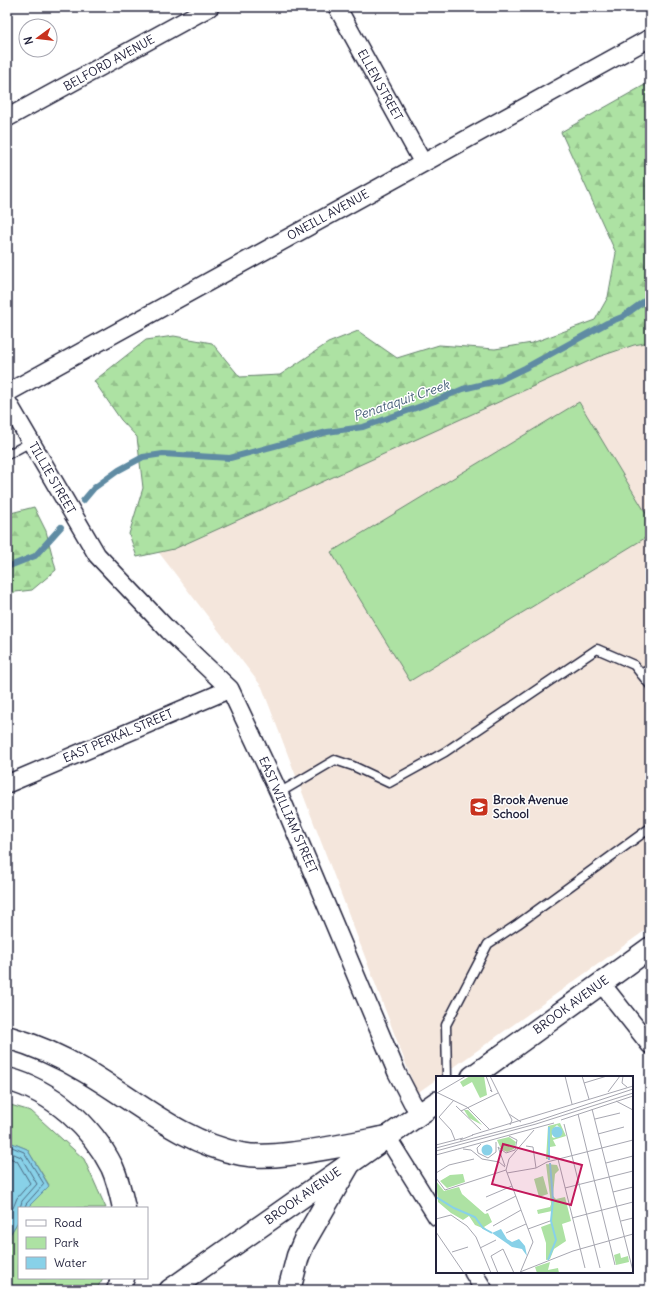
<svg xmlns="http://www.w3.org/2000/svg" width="657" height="1297" font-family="Delius,sans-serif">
<defs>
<pattern id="forest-firs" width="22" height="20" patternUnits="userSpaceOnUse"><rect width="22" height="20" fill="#ade2a3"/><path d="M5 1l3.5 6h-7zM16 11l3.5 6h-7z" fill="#95c28d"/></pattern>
</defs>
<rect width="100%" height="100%" fill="#fff"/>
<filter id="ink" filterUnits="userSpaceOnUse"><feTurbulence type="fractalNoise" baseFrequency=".025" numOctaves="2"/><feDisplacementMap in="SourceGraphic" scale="8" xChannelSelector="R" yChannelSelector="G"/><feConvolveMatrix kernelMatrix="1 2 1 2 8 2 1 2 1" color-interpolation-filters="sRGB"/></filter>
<g filter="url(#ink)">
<path fill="#f4e6dc" d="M 650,325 L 650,927 L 440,1077 L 437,1077 L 437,1079 L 417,1093 L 262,687 L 150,541 Z"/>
<path fill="#ade2a3" stroke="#68826f" d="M 579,402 L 650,520 L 650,535 L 410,681 L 331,552 Z
M 7,1104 L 31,1111 L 84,1159 L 106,1208 L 27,1208 L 49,1185 L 27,1149 L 7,1141 Z
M 19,1220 L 19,1278 L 103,1278 L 96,1290 L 7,1290 L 7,1239 Z"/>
<path fill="url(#forest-firs)" stroke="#68826f" d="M 650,82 L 650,342 L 634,345 L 598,357 L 174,549 L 137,557 L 129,534 L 143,488 L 137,437 L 121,420 L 94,381 L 146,340 L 174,336 L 212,343 L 240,377 L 280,375 L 328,343 L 358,331 L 397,358 L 439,345 L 495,349 L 532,343 L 595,320 L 608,297 L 616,253 L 561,132 Z
M 34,507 L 46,531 L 56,570 L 32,590 L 7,593 L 7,514 Z"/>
<path fill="#88d1e8" stroke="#5f8ba3" d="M 7,1141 L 27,1149 L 49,1186 L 27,1208 L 19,1208 L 19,1220 L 7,1239 Z"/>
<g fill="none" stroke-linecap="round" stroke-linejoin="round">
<path stroke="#4b6880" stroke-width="1" d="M 7,1145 L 24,1152 L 44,1184 L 26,1204 L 25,1208
M 7,1151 L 21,1157 L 37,1184 L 22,1201 L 20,1208
M 7,1157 L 17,1161 L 30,1183 L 17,1198 L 13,1208 L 7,1212"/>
<path stroke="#5f8ba3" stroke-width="6" d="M 83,501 L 94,488 L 119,470 L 143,457 L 163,454 L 230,458 L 327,432 L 363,427 L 435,401 L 463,389 L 500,380 L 525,368 L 607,323 L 622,317 L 650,297
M 7,567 L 35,556 L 61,527"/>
<defs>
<path id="service" d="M 7,455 L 31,442
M 641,674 L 650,669
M 279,793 L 335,760 L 353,766 L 389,783 L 445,752 L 597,649 L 634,665 L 650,685
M 447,1077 L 446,1025 L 488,944 L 518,924 L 650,828"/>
<path id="minor" d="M 337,7 L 423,163
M 7,118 L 210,7
M 7,393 L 650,38
M 7,401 L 97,555 L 169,631 L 230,689 L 279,793 L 397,1073 L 412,1102 L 420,1114
M 7,784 L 230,689
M 601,983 L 650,1045
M 387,1137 L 437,1217
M 473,1272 L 484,1290"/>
<path id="tertiary" d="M 472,1077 L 650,948
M 170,1290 L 437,1102"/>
<path id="secondary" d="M 7,1037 C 35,1045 60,1056 85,1071 C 135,1100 182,1143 241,1154 C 257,1157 273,1156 289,1154 C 322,1150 355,1143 387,1137
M 7,1079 C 52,1091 91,1125 112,1167 C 118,1180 121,1194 124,1208
M 118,1290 L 123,1278
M 289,1290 L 298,1256 L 304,1242 L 349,1164"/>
</defs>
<use href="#service" stroke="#22223b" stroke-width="11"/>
<use href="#minor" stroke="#22223b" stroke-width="20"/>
<use href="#tertiary" stroke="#22223b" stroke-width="24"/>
<use href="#secondary" stroke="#22223b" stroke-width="25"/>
<use href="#service" stroke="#fff" stroke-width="8"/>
<use href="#minor" stroke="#fff" stroke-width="17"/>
<use href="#tertiary" stroke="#fff" stroke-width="21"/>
<use href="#secondary" stroke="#fff" stroke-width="22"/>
</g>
</g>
<defs>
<symbol id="school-square" viewBox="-11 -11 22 22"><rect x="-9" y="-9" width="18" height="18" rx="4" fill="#c8321e" stroke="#fff"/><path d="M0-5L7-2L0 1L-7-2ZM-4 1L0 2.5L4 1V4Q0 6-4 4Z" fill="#fff"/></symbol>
</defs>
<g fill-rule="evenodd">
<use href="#school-square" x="468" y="796" width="22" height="22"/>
</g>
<g text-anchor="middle" stroke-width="3" stroke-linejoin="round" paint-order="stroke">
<g font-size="12" fill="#22223b" stroke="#fff">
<text transform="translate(109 63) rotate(-29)" y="4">BELFORD AVENUE</text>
<text transform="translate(380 85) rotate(61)" y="4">ELLEN STREET</text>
<text transform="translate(328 215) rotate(-29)" y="4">ONEILL AVENUE</text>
<text transform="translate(52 478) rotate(60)" y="4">TILLIE STREET</text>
<text transform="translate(118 736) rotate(-23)" y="4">EAST PERKAL STREET</text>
<text transform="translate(288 815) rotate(66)" y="4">EAST WILLIAM STREET</text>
<text transform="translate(571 1005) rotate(-36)" y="4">BROOK AVENUE</text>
<text transform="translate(303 1196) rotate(-35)" y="4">BROOK AVENUE</text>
</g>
<g font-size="12" font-weight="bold" fill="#22223b" stroke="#fff" text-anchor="start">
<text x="493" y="804">Brook Avenue<tspan x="493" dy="14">School</tspan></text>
</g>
<g font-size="13" font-style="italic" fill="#465f78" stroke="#fff">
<text transform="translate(401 400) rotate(-19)" y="5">Penataquit Creek</text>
</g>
</g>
<g transform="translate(436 1076)">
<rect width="197" height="197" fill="#fff"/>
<path d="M 73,61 L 80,66 L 78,73 L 71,76 L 65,73 L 61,64 ZM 107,100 L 112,118 L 103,121 L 98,103 Z" fill="#ade2a3"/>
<path d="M 34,0 L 48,0 L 51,19 L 44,22 L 36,6 L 27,11 L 24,6 ZM 28,34 L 32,34 L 46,49 L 33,42 ZM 124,47 L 130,60 L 117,64 L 120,70 L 114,71 L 114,83 L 110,83 L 112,50 ZM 121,49 L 126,54 L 126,58 L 118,62 L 116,61 L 116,54 ZM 110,88 L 121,89 L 123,94 L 119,98 L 117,120 L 120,123 L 129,121 L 135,145 L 126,148 L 130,165 L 118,173 L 114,183 L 110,184 L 110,167 L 105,151 L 116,147 L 116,135 L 102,138 L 101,134 L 114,131 L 115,128 ZM 27,98 L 29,106 L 11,112 L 4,105 L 14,99 ZM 0,105 L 8,115 L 23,111 L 26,118 L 49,138 L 52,137 L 56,146 L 48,151 L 51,154 L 39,149 L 33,140 L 27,144 L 15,137 L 2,126 ZM 184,177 L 185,182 L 192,180 L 193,186 L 180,189 L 178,179 ZM 114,186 L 112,194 L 122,192 L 123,197 L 101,197 L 99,191 Z" fill="#ade2a3" fill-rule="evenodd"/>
<path d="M115.5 56a5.5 5.5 0 1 1 11 0a5.5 5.5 0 1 1-11 0ZM45.5 74a5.5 5.5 0 1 1 11 0a5.5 5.5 0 1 1-11 0ZM 65,153 L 71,163 L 76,166 L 83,163 L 89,170 L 91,180 L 86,173 L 76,171 L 56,157 Z" fill="#88d1e8"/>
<path fill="none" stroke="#88d1e8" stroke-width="2" d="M 113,51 L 113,84M 0,121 L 18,132 L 39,141 L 47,152 L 56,157M 112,184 L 120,164 L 115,145 L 117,124 L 114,87"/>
<path fill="none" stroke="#a7a7b1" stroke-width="1" d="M 50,0 L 56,16 L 54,14M 54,0 L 76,44 L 74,49M 129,0 L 136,28M 146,0 L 153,23M 187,0 L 186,7 L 191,11M 148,7 L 171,0M 0,16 L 31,31 L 53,53M 172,16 L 184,0M 1,17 L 30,0M 18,24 L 3,41 L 15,54 L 19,64M 180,25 L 197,34M 20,30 L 45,54M 156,33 L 197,195M 25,35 L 62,17M 73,38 L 85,46M 142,38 L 179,189M 159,43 L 184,37M 125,44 L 197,20M 128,48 L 164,192M 162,58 L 188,51M 36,59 L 197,10M 24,64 L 37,59M 45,68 L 41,72 L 42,77 L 52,82 L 60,76 L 60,66M 0,69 L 27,62M 90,70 L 97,71 L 100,92M 62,71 L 69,90M 62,71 L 70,77 L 79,74 L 81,64 L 73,60M 0,72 L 95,47 L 197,13M 27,73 L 35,74 L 46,83 L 63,86 L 69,91M 0,75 L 100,48 L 197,17M 0,79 L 118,47M 122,83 L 149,192M 170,87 L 197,80M 70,94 L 97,166 L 84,197M 70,94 L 73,83 L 98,54M 0,97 L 13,89 L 38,83M 71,97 L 100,92 L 111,86 L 197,64M 0,102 L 9,114 L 70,94M 129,112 L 197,95M 177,116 L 197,111M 50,121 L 76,110M 50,135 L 80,120M 136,142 L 197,126M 0,143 L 15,139 L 31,150 L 40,161 L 55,197M 185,145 L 197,142M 57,150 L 85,134M 92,153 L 114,145M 0,156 L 28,197M 70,157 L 90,148M 44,172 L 60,164M 16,176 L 32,171M 84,196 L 137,175 L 197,158M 62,197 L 55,180 L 67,173 L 78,197"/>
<path fill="#c2185b" fill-opacity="0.15" stroke="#c2185b" stroke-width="2" d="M 67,68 L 146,89 L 135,129 L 56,108 Z"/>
<rect width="197" height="197" fill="none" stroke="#22223b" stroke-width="2"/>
</g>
<rect width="657" height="1297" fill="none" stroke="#fff" stroke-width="24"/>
<rect x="12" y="12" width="633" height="1273" fill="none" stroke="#22223b" stroke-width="1.5" filter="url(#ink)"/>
<rect x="18" y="1207" width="130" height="72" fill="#ffffff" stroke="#a7a7b1"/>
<rect x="26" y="1220" width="20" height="6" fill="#ffffff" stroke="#a7a7b1"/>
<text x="54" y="1227" font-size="12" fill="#22223b">Road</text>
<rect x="26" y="1237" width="20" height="12" fill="#ade2a3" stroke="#a7a7b1"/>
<text x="54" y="1247" font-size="12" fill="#22223b">Park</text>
<rect x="26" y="1257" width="20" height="12" fill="#88d1e8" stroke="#a7a7b1"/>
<text x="54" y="1267" font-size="12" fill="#22223b">Water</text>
<g transform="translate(38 38) rotate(255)"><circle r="19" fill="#ffffff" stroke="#a7a7b1"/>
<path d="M0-3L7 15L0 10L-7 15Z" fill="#c8321e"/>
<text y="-6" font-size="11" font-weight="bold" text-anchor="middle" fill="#22223b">N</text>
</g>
</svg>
